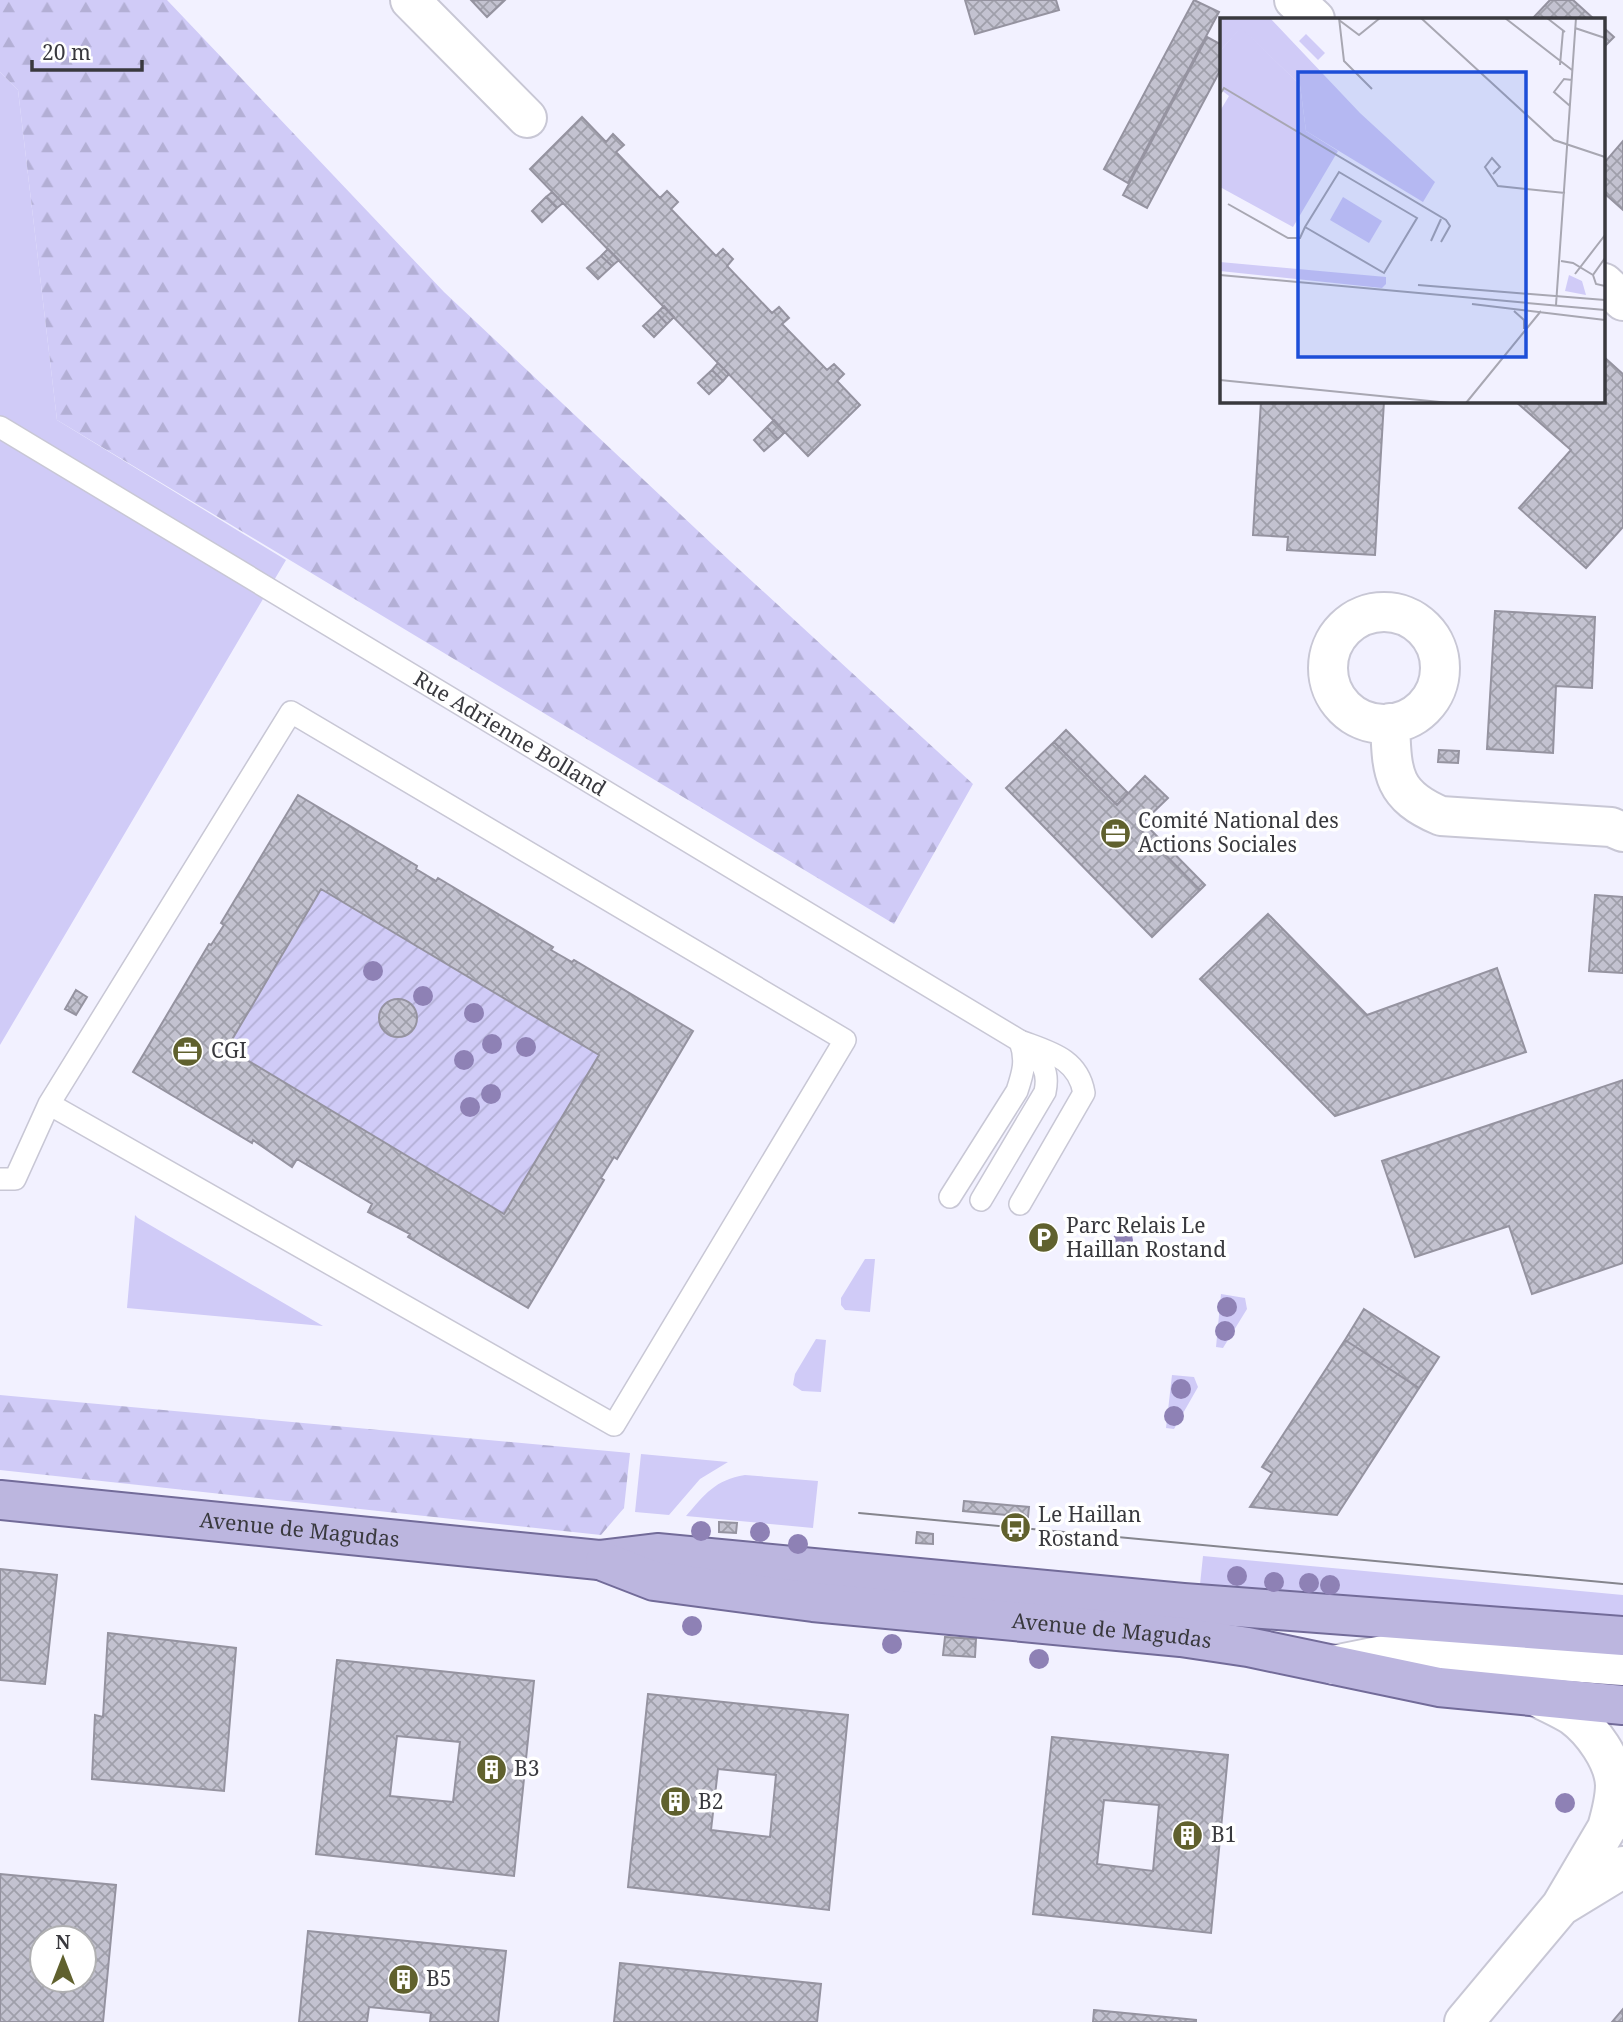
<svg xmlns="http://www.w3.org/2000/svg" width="1623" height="2022" font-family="'Noto Serif',serif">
<defs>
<pattern id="forest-firs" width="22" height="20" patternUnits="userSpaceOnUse" patternTransform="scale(1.75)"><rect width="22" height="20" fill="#d0cbf7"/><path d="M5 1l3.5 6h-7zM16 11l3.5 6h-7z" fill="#b3afd5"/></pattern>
<pattern id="garden-furrows" width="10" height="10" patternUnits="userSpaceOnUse" patternTransform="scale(1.75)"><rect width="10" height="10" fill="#d0cbf7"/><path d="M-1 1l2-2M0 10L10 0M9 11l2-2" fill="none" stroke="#b3afd5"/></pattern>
<pattern id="building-cross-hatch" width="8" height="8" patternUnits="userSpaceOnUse" patternTransform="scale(1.75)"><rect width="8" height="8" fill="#c3c2d0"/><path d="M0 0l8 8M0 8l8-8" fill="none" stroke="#9f9faa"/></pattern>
</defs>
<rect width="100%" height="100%" fill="#f2f1ff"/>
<path fill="#d0cbf7" d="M 0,72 L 18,90 L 57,420 L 286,560 L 0,1045 Z
M 135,1215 L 138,1218 L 323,1326 L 127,1308 Z
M 865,1259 L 875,1259 L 870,1312 L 845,1310 L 841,1305 L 841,1298 Z
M 1221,1294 L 1245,1298 L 1247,1309 L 1223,1348 L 1216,1347 Z
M 816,1339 L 826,1340 L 821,1392 L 802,1391 L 793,1385 L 795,1374 Z
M 1172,1375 L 1194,1377 L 1198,1387 L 1174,1429 L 1166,1428 Z
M 641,1454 L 728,1462 L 700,1479 L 669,1515 L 635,1512 Z
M 745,1475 L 818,1481 L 813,1528 L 686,1516 C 705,1494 715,1480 745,1475 Z
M 1203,1556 L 1623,1595 L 1623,1619 L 1199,1594 Z"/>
<path fill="url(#forest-firs)" d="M 0,0 L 167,0 L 444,292 L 730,561 L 973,784 L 894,924 L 57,420 L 18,90 L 0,72 Z
M 0,1395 L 630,1453 L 624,1508 L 601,1535 L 0,1470 Z"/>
<path fill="url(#garden-furrows)" d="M 321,889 L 599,1055 L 504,1214 L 227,1048 Z"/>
<path fill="url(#building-cross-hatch)" stroke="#9593a0" stroke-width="2" fill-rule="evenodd" d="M 471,0 L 505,0 L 487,17 Z
M 965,0 L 1056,0 L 1059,10 L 975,34 Z
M 1194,0 L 1219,12 L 1128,183 L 1104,169 Z
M 1550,0 L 1573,0 L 1594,19 L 1532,19 Z
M 1604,28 L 1614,37 L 1604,47 Z
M 1207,37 L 1222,45 L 1222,67 L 1147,208 L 1123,195 Z
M 582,117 L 606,142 L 613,134 L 624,145 L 616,152 L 660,198 L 667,191 L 678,202 L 671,209 L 716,256 L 723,249 L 733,259 L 727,266 L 772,313 L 779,307 L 789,318 L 782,324 L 827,370 L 834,364 L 844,374 L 837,381 L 860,405 L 808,456 L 530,169 Z
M 1623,141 L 1623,210 L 1604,193 L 1604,163 Z
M 552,192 L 563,203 L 557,208 L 546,197 Z
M 546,197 L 557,208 L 542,222 L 532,211 Z
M 608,249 L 619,260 L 612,266 L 601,256 Z
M 601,256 L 612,266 L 598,279 L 587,268 Z
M 664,306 L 674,317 L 667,324 L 657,313 Z
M 657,313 L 667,324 L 654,337 L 643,326 Z
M 1604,357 L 1623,374 L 1623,527 L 1586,568 L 1519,508 L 1571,450 L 1515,401 L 1604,401 Z
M 718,363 L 729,374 L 723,381 L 712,370 Z
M 712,370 L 723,381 L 709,394 L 698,383 Z
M 1261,401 L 1384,401 L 1375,555 L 1287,550 L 1288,537 L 1253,535 Z
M 774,420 L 785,432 L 778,439 L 767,427 Z
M 767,427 L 778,439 L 764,451 L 754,440 Z
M 1495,611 L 1595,617 L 1592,688 L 1556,686 L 1553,753 L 1487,749 Z
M 1066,730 L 1128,793 L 1117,805 L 1054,742 Z
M 1054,742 L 1117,805 L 1145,776 L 1168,798 L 1138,827 L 1200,890 L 1152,937 L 1006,788 Z
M 1439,750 L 1459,751 L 1458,763 L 1438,762 Z
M 298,795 L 417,866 L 416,869 L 436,881 L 438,878 L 553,947 L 551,950 L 572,962 L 574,960 L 693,1031 L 617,1159 L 614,1157 L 601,1178 L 604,1180 L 528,1308 L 408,1237 L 410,1234 L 368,1212 L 372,1204 L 297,1159 L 292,1167 L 253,1140 L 252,1143 L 133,1072 L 209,944 L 211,945 L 224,925 L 221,923 ZM 321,889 L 599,1055 L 504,1214 L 227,1048 Z
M 1143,822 L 1205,885 L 1200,890 L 1138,827 Z
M 1595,895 L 1623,897 L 1623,973 L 1589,971 Z
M 1268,914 L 1367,1015 L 1497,968 L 1526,1052 L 1335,1116 L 1200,979 Z
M 76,990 L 87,997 L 76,1015 L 65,1009 Z
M379 1018a19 19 0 1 1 38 0a19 19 0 1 1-38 0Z
M 1623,1080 L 1623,1263 L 1532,1294 L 1509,1226 L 1415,1257 L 1382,1161 Z
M 1364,1309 L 1439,1357 L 1419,1388 L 1345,1340 Z
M 1345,1340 L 1419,1388 L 1337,1515 L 1250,1507 L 1272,1473 L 1262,1467 Z
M 964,1501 L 1029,1507 L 1028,1517 L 963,1511 Z
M 719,1522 L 737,1523 L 736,1533 L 719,1532 Z
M 917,1532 L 933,1534 L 933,1544 L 916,1543 Z
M 0,1569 L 57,1575 L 45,1684 L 0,1680 Z
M 108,1633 L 236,1648 L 224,1791 L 92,1779 L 95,1715 L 103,1717 Z
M 945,1637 L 976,1639 L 975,1657 L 943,1655 Z
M 337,1660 L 534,1681 L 514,1876 L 316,1854 ZM 397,1736 L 460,1742 L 453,1802 L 390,1796 Z
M 648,1694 L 848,1715 L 829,1910 L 628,1887 ZM 718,1769 L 776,1775 L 770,1837 L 711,1830 Z
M 1052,1737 L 1228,1755 L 1211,1933 L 1033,1914 ZM 1104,1800 L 1159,1805 L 1153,1871 L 1097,1864 Z
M 0,1874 L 116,1885 L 103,2022 L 0,2022 ZM 42,1938 L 84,1938 L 84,1980 L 42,1980 Z
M 308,1931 L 506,1951 L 498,2022 L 430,2022 L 431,2013 L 369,2007 L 367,2022 L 299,2022 Z
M 620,1963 L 821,1984 L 817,2022 L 614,2022 Z
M 1623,2009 L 1623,2022 L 1612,2022 Z
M 1094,2010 L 1196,2020 L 1196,2022 L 1093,2022 Z"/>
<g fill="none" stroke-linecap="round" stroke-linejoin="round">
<defs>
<g id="service">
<path id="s1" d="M 0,427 L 1020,1041 C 1049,1052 1078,1058 1084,1093 L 1020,1204"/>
<path d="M 0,1179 L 15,1179 L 49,1104 L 291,712 L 845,1040 L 614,1425 L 49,1104"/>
<path d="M 950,1197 L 1017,1091 C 1023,1073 1027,1060 1020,1041"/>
<path d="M 981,1200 L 1045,1092 C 1050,1068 1040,1061 1024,1045"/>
</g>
<path id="minor" d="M 410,0 L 527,118
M 1294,0 L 1315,19
M 1604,283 L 1623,301
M1328 668a56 56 0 1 1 112 0a56 56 0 1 1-112 0Z
M 1390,723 C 1392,772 1391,795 1441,816 L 1611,827 L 1623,832
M 1539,1698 C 1550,1704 1562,1709 1573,1716 C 1592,1730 1614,1760 1615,1785 C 1615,1800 1611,1814 1607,1828
M 1563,1905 L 1614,1874 L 1623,1866
M 1464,2022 L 1561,1906 L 1607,1828 L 1623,1811"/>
<path id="secondary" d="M 1334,1665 L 1384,1655 L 1436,1652 L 1623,1666"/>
<g id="primary">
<path id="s2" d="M 0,1500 L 599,1560 L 657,1553 L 1183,1603 L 1623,1636"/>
<path id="s3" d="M 605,1562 L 654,1581 L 813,1602 L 1181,1637 L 1248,1647 L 1439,1687 L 1623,1705"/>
</g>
</defs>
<use href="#service" stroke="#c8c7d5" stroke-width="24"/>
<use href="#minor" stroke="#c8c7d5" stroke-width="42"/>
<use href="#secondary" stroke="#c8c7d5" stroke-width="42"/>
<use href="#primary" stroke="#726b99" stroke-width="42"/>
<use href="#service" stroke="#fff" stroke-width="21"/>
<use href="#minor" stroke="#fff" stroke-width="38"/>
<use href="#secondary" stroke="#fff" stroke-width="38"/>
<use href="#primary" stroke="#bcb6df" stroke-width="38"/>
<path stroke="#85858d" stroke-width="2" d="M 859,1513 L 1623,1584"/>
</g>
<g fill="#8e81b5">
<circle cx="373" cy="971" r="10"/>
<circle cx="423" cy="996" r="10"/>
<circle cx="474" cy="1013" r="10"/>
<circle cx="492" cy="1044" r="10"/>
<circle cx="526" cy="1047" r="10"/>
<circle cx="464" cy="1060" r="10"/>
<circle cx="491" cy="1094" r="10"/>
<circle cx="470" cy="1107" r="10"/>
<circle cx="1123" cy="1240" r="10"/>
<circle cx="1227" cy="1307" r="10"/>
<circle cx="1225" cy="1331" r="10"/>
<circle cx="1181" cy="1389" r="10"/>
<circle cx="1174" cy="1416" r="10"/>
<circle cx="701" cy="1531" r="10"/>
<circle cx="760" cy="1532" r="10"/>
<circle cx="798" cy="1544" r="10"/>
<circle cx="1237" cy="1576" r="10"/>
<circle cx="1274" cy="1582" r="10"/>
<circle cx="1309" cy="1583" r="10"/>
<circle cx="1330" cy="1585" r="10"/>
<circle cx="692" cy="1626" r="10"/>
<circle cx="892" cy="1644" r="10"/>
<circle cx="1039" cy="1659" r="10"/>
<circle cx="1565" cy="1803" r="10"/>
</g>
<defs>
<symbol id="office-disc" viewBox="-11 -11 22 22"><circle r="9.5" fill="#60612e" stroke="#fff"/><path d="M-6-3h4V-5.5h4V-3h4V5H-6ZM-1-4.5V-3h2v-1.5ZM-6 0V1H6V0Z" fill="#fff"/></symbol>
<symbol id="parking-disc" viewBox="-11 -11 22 22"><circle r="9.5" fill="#60612e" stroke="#fff"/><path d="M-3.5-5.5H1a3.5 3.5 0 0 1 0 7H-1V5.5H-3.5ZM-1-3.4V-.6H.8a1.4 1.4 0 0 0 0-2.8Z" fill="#fff"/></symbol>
<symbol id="bus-disc" viewBox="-11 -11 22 22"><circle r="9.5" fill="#60612e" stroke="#fff"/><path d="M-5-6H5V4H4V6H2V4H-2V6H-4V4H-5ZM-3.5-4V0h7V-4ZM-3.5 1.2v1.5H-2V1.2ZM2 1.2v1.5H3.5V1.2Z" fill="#fff"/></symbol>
<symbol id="building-disc" viewBox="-11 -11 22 22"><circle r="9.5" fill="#60612e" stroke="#fff"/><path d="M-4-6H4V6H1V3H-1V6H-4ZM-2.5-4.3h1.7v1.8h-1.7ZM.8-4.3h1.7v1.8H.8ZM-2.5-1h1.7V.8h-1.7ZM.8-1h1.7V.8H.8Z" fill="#fff"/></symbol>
</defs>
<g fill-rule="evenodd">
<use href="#office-disc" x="1098" y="816" width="35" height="35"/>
<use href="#office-disc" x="170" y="1034" width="35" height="35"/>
<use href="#parking-disc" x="1026" y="1220" width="35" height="35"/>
<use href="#bus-disc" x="998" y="1510" width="35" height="35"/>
<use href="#building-disc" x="474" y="1752" width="35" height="35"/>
<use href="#building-disc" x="658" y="1784" width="35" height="35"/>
<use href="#building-disc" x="1170" y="1818" width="35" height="35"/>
<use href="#building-disc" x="386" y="1962" width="35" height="35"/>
</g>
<g text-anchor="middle" stroke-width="7" stroke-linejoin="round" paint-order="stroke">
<g font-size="21" fill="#39393e" stroke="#fff">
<text dy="7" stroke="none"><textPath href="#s1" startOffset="595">Rue Adrienne Bolland</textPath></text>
<text dy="7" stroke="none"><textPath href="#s2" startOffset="301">Avenue de Magudas</textPath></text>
<text dy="7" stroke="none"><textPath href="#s3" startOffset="513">Avenue de Magudas</textPath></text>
</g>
<g font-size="21" fill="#39393e" stroke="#fff" text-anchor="start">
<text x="1138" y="828">Comité National des<tspan x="1138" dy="24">Actions Sociales</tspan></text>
<text x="211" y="1058">CGI</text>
<text x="1066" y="1233">Parc Relais Le<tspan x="1066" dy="24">Haillan Rostand</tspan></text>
<text x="1038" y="1522">Le Haillan<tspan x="1038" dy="24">Rostand</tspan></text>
<text x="514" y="1776">B3</text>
<text x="698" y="1809">B2</text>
<text x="1211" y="1842">B1</text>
<text x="426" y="1986">B5</text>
</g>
</g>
<g transform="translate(1220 18)">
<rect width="385" height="385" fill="#f2f1ff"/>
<path d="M 21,9 L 80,67 L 86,113 L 118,133 L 73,209 L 0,169 L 0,93 L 9,78 L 0,71 L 0,33 ZM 86,16 L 105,35 L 98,42 L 79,23 ZM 349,257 L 362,263 L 366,277 L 345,273 Z" fill="#d0cbf7"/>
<path d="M 0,0 L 50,0 L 140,95 L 215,164 L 203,184 L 86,113 L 80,67 L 21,10 L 0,33 ZM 0,244 L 166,259 L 166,266 L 162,270 L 0,253 Z" fill="#d0cbf7"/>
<path d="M 123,179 L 162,203 L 149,225 L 110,202 Z" fill="#d0cbf7"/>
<path fill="none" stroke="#a8a7b2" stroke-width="2" d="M 119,0 L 124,43 L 152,71M 201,0 L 334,122 L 385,139M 285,0 L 352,52M 327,0 L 345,14M 119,2 L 139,17 L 160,0M 355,10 L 385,20M 340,47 L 343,13M 0,76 L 4,70 L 226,202 L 230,208 L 221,224M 350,88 L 334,74 L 344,61 L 352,62M 273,156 L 280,149 L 272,140 L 265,149 L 278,168 L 345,175M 8,186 L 68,220 L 80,220 L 85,209 L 119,154 L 197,200 L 164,255 L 85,209M 211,223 L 221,201M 385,240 L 373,257 L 376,266 L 385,268M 341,243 L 353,245 L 373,257M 355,256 L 385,217M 0,257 L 385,292M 198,267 L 385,282M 252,286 L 385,302M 336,287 L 356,0M 294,293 L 304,302 L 304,311M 0,362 L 230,385M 246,385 L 321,293"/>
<path fill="#1d4ed8" fill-opacity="0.15" stroke="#1d4ed8" stroke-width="3.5" d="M 78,54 L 306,54 L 306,339 L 78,339 Z"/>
<rect width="385" height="385" fill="none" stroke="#39393e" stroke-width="3.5"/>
</g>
<g transform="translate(63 1959)"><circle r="33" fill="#ffffff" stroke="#b0b0b2" stroke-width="2"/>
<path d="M0-5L12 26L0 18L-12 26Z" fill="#60612e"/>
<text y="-10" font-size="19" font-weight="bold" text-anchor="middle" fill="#39393e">N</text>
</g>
<path d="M32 60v10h110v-10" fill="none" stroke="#39393e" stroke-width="3.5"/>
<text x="42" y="60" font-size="21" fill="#39393e" stroke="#ffffff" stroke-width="5" paint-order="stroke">20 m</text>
</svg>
